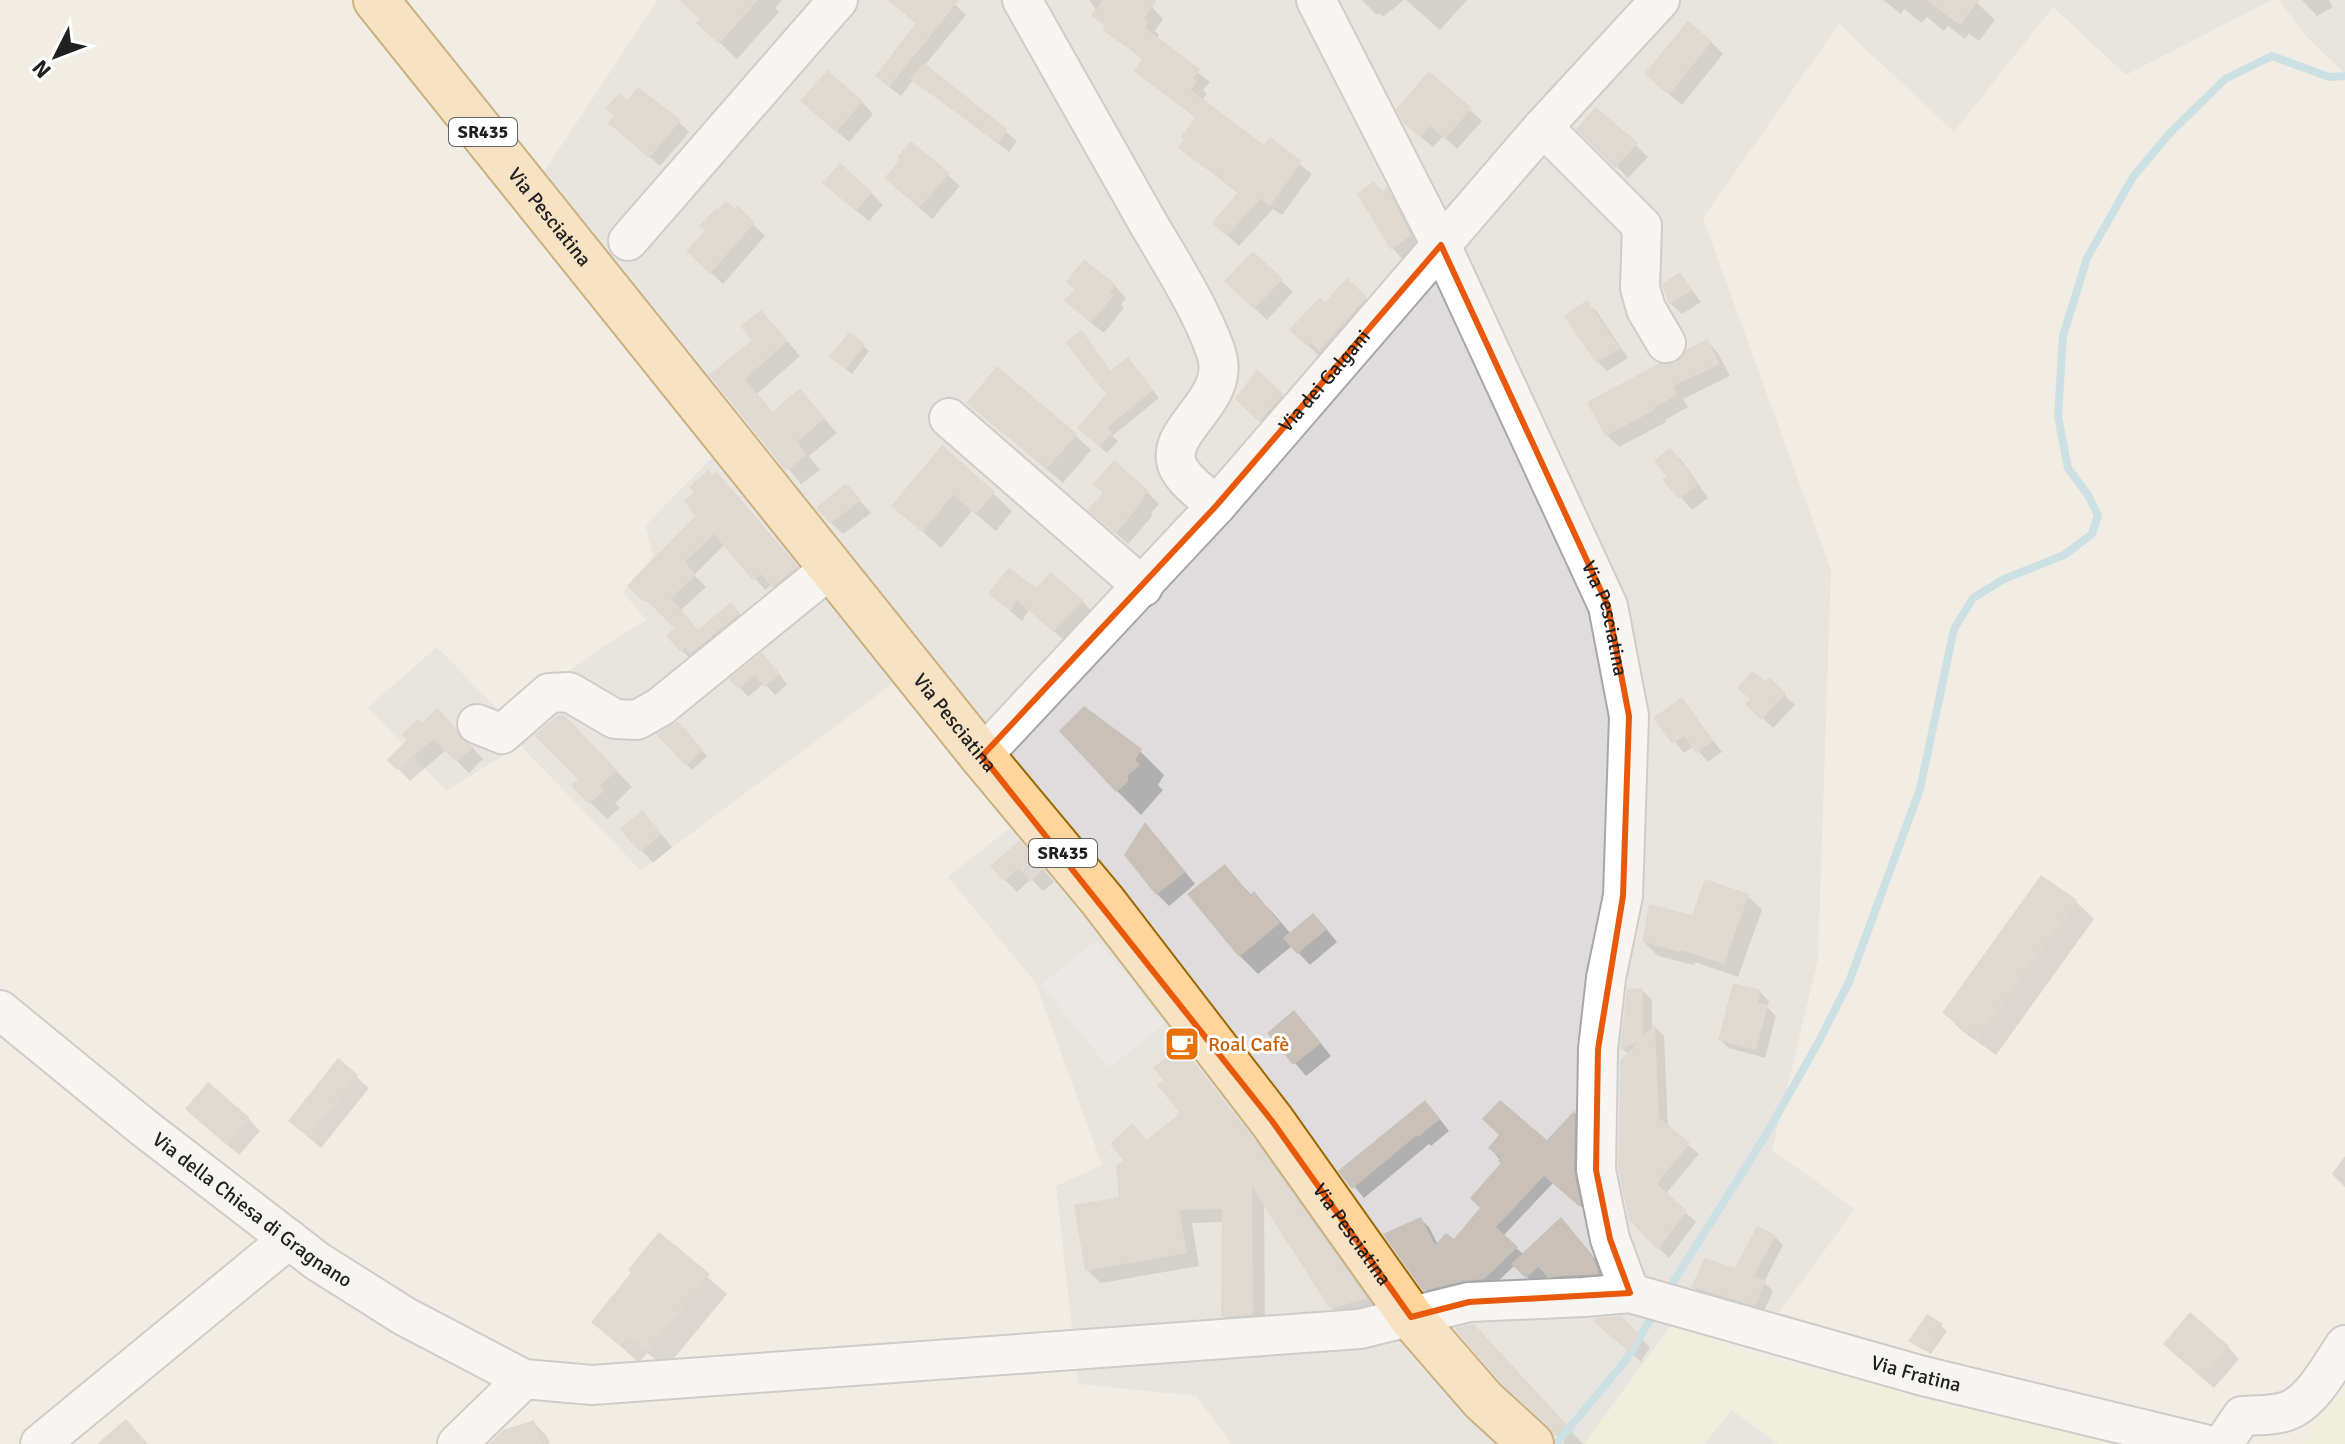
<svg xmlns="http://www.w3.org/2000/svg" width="2345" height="1444" font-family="Signika,sans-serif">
<rect width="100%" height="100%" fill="#f1ede5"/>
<path fill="#dedcdc" d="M 658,0 L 2272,0 L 2126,75 L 2053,7 L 1954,132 L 1839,24 L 1703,218 L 1831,570 L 1818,960 L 1772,1150 L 1855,1209 L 1758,1341 L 1673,1323 L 1584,1444 L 1232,1444 L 1196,1396 L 1078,1384 L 1056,1186 L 1102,1165 L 1035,982 L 948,877 L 1012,826 L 900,678 L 641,871 L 520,745 L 446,791 L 368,707 L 437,647 L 506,718 L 596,651 L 646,620 L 623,592 L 653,556 L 645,526 L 722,447 L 523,203 Z
M 2279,0 L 2345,0 L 2345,74 L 2303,33 Z
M 1732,1409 L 1778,1444 L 1704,1444 Z"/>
<path fill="#eef1cf" d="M 1673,1323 L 1755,1356 L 2130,1444 L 1778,1444 L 1732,1410 L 1704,1444 L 1584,1444 Z
M 2345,1387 L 2345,1444 L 2302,1444 Z"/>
<path fill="#e4e4e4" d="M 1097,940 L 1165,1023 L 1109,1068 L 1041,985 Z"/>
<path fill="#0003" d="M 697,0 L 782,0 L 775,8 L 779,12 L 737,59 L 716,39 L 702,20 Z
M 899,0 L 950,0 L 966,15 L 924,66 L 1017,141 L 1009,152 L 913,80 L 901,96 L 888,86 L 917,24 L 906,15 Z
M 1089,0 L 1141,0 L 1152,7 L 1163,19 L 1155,31 L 1159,35 L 1156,39 L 1210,82 L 1203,90 L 1207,94 L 1202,100 L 1265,147 L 1270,140 L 1312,174 L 1282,215 L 1273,209 L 1239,246 L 1226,234 L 1239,194 L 1180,147 L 1197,119 L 1136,71 L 1144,60 L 1105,30 L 1107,28 L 1094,16 L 1097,11 Z
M 1362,0 L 1404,0 L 1383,17 L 1379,13 L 1377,15 Z
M 1406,0 L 1467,0 L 1440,30 Z
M 1883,0 L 1974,0 L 1995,20 L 1979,41 L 1969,34 L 1965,39 L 1948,26 L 1944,31 L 1927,17 L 1922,23 L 1904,9 L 1901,14 Z
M 2302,0 L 2329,0 L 2333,7 L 2317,16 Z
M 1711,42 L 1723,54 L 1682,105 L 1659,86 Z
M 1430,74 L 1482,121 L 1457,149 L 1443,136 L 1433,147 L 1417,134 Z
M 862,102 L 873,114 L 849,142 L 815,113 Z
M 627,103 L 679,122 L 689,132 L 660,166 L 620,132 Z
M 1579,129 L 1636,145 L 1648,157 L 1628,178 Z
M 903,160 L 948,175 L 960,186 L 932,219 L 899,190 Z
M 1374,183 L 1383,192 L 1386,190 L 1397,200 L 1421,247 L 1403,260 L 1393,249 L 1360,195 Z
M 871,193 L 883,205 L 869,221 L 836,194 Z
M 738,209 L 765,236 L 723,284 L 689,251 Z
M 1253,254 L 1293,292 L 1267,320 L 1227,281 Z
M 1680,274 L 1701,302 L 1682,314 L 1671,304 Z
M 1348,281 L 1378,310 L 1320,357 L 1292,330 L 1325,305 Z
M 1115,286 L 1126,298 L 1121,305 L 1124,308 L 1104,333 L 1078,312 Z
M 1587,303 L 1597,312 L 1628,358 L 1607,371 L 1597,361 Z
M 775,326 L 800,356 L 757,394 L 773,413 L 800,391 L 837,433 L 809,456 L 820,470 L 801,484 L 711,375 Z
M 849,334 L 869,351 L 852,374 L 837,362 Z
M 1088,339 L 1111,372 L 1134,366 L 1159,398 L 1112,436 L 1118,441 L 1107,453 L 1086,435 L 1109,394 Z
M 1707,341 L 1718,353 L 1730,376 L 1683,399 L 1688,407 L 1665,420 L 1666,422 L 1619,447 L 1607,435 L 1677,364 Z
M 1257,372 L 1293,407 L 1272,432 L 1238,399 Z
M 968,403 L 1075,435 L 1091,450 L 1063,483 Z
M 943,448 L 1012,511 L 996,531 L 972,511 L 941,548 L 894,506 Z
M 1670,449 L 1682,461 L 1708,498 L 1692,510 L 1665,480 L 1669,476 Z
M 728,485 L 807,578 L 784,597 L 772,584 L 765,590 L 725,544 L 694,575 L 706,587 L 681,610 L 699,631 L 731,605 L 750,625 L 693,661 L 682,651 L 677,628 L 630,586 Z
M 1147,492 L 1159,504 L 1151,513 L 1153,515 L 1128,544 L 1103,522 Z
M 857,498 L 871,513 L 843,534 L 831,523 Z
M 1036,590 L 1083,602 L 1094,614 L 1066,642 L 1029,610 L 1022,621 L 1003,605 Z
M 771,664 L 787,684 L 775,695 L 764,683 L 748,697 L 732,679 Z
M 1769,680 L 1795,705 L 1773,728 L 1748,704 Z
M 1682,700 L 1722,752 L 1708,762 L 1694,746 L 1684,753 L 1656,718 Z
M 563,716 L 632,787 L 615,803 L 620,808 L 607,819 L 574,786 L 580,780 Z
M 449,722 L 483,759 L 469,773 L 446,750 L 410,781 L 390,760 L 422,726 Z
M 677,724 L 707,756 L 692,770 L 659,735 Z
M 1140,751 L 1164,775 L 1158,785 L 1163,790 L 1141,815 L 1117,791 Z
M 654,825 L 672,847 L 653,863 L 622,829 Z
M 1157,837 L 1195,884 L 1169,906 L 1157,894 Z
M 1031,854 L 1054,882 L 1043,891 L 1031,879 L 1017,892 L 1005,880 Z
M 1225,866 L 1252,896 L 1254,894 L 1272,912 L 1291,934 L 1325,927 L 1337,942 L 1310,965 L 1292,946 L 1258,974 L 1240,956 Z
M 1748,896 L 1762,910 L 1738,977 L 1695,962 L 1694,965 L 1658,956 L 1644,942 L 1693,918 Z
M 2075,901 L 2094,919 L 1996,1055 L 1962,1031 L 1944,1012 Z
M 1642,990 L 1652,1000 L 1652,1029 L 1655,1027 L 1664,1036 L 1668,1128 L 1699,1154 L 1668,1191 L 1667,1195 L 1696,1222 L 1669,1258 L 1630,1219 L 1629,1055 L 1622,1048 Z
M 1760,992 L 1769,1001 L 1767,1007 L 1776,1016 L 1765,1058 L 1729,1048 L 1720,1039 Z
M 1306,1025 L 1331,1056 L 1306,1076 L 1270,1033 Z
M 1181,1047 L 1265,1152 L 1378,1311 L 1345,1321 L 1332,1308 L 1264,1203 L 1265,1327 L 1236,1330 L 1223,1316 L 1224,1222 L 1192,1223 L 1199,1266 L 1101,1283 L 1087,1270 L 1148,1142 L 1183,1113 Z
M 338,1061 L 369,1088 L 321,1148 L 290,1121 Z
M 1575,1113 L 1582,1120 L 1588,1212 L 1553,1183 L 1503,1236 L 1524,1255 L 1571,1230 L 1602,1267 L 1608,1283 L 1560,1286 L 1550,1275 L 1537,1286 L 1515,1265 L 1492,1287 L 1433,1298 L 1425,1289 L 1420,1219 L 1429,1227 L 1438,1245 L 1454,1242 L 1483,1208 L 1504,1164 L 1490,1148 L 1547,1143 Z
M 1436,1114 L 1449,1131 L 1431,1146 L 1429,1144 L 1364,1198 L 1341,1171 Z
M 249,1119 L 260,1131 L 239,1155 L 199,1121 Z
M 2345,1156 L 2345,1187 L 2332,1174 Z
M 659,1235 L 727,1294 L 666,1368 L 647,1353 L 639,1363 L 594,1322 L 634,1273 Z
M 1775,1237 L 1783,1245 L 1764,1282 L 1773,1291 L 1763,1313 L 1701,1295 L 1693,1287 L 1736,1271 Z
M 1620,1318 L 1650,1347 L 1641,1362 L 1608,1332 Z
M 1941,1326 L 1947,1331 L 1931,1354 L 1911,1341 Z
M 1492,1345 L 1583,1444 L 1565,1444 L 1556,1435 Z
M 2228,1347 L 2239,1359 L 2214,1388 L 2177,1356 Z
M 533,1422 L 547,1436 L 550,1444 L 502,1444 Z"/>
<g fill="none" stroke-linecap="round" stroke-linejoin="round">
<path stroke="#a2d3e2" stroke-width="8" d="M 1667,1292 L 1764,1138 L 1819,1041 L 1849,982 L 1920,789 L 1954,629 L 1973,598 L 2004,579 L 2064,555 L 2092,534 L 2098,515 L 2088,495 L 2068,468 L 2058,416 L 2063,336 L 2087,258 L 2133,177 L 2169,134 L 2225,79 L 2272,56 L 2329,77 L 2345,76
M 1556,1444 L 1626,1360 L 1656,1310"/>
</g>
<path fill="#c9c0b8" d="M 679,0 L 758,0 L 719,44 L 696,23 L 700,19 Z
M 887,0 L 959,0 L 889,87 L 875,76 L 916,23 Z
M 1103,0 L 1157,0 L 1144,19 L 1149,22 L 1145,28 L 1200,69 L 1193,78 L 1197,81 L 1191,90 L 1264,145 L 1270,137 L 1302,161 L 1270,206 L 1261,199 L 1226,236 L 1212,223 L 1238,192 L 1178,148 L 1184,139 L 1181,137 L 1196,117 L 1133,71 L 1143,58 L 1103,31 L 1105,26 L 1091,16 Z
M 1926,0 L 1979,0 L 1960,25 Z
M 1688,21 L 1712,41 L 1669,95 L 1644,74 Z
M 924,63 L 1008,130 L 998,143 L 910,79 Z
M 827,70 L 863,101 L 836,132 L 800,101 Z
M 1429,71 L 1472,108 L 1445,139 L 1430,126 L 1420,137 L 1403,122 L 1396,109 Z
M 638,87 L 681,120 L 649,158 L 608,123 L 614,116 L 605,109 L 619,93 L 627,100 Z
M 1596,107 L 1638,143 L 1615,168 L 1576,129 Z
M 911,141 L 950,173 L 919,208 L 884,178 L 900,160 L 897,157 Z
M 840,163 L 872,192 L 856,211 L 822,183 Z
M 1374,181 L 1381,192 L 1387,187 L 1411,235 L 1391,250 L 1357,194 Z
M 726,201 L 735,209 L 738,206 L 755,222 L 710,274 L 686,251 L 705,231 L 699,226 L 716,208 L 718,210 Z
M 1253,251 L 1283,279 L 1254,309 L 1224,281 Z
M 1084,259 L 1116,285 L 1110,292 L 1114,295 L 1091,323 L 1064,301 L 1074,289 L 1066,282 Z
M 1680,272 L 1692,290 L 1669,305 L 1662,284 Z
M 1347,278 L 1367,297 L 1319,351 L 1311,343 L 1307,346 L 1289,330 L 1320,297 L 1325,302 Z
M 1587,300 L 1620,348 L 1596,363 L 1564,316 Z
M 761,310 L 788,341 L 745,379 L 772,412 L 800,388 L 825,418 L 797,442 L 807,455 L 786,471 L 709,375 L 752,340 L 740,326 Z
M 1082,330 L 1110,371 L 1128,357 L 1153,390 L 1107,428 L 1112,433 L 1099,447 L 1077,428 L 1106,394 L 1065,342 Z
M 849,332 L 865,344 L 846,370 L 829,357 Z
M 1707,339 L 1720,364 L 1673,386 L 1677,395 L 1654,408 L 1655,410 L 1605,436 L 1587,402 L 1660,363 L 1676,362 L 1686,350 Z
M 997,366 L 1077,434 L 1047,469 L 966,403 Z
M 1257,369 L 1283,394 L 1259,422 L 1235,399 Z
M 942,445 L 995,492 L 976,514 L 953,495 L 922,532 L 891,506 Z
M 1670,447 L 1698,485 L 1679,499 L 1662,480 L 1666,476 L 1654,461 Z
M 1114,460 L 1149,491 L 1140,500 L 1142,502 L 1115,534 L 1088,510 L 1103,493 L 1093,484 Z
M 708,470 L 713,475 L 717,472 L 798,566 L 772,588 L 761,574 L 753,581 L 714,534 L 685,562 L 696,575 L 671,598 L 698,630 L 731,602 L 740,613 L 690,654 L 685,648 L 681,652 L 666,636 L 674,628 L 646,600 L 644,602 L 627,586 L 695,516 L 684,501 L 694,492 L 689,487 Z
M 846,483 L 861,500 L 830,524 L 816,508 Z
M 1009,567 L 1036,588 L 1051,572 L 1084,601 L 1053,632 L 1017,600 L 1010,611 L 988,594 Z
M 762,652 L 780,674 L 765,687 L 755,675 L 738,689 L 729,679 Z
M 1752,671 L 1765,681 L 1769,677 L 1786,693 L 1761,720 L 1745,704 L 1750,699 L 1737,688 Z
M 1682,697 L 1713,741 L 1696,753 L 1684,736 L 1672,744 L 1653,718 Z
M 1084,706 L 1142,749 L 1135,760 L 1140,765 L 1128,775 L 1128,782 L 1116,792 L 1059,731 Z
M 437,708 L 455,727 L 460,738 L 474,747 L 456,762 L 434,739 L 397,770 L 387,760 L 407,740 L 402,734 L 418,719 L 422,723 Z
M 564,715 L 617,770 L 600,786 L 605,790 L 589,804 L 571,786 L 578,779 L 534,735 L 558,715 Z
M 678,721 L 703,750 L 686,766 L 656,734 Z
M 642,810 L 662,834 L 640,852 L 620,829 Z
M 1145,822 L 1185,872 L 1156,895 L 1124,855 Z
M 1020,840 L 1043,869 L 1030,881 L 1019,869 L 1004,881 L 990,866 Z
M 1225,864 L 1250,895 L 1254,891 L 1280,923 L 1239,957 L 1187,894 Z
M 2041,875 L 2077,900 L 1977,1038 L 1942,1013 Z
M 1705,879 L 1749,894 L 1724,964 L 1681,950 L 1680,952 L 1642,942 L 1649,904 L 1692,915 Z
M 1313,913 L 1327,929 L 1297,954 L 1283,938 Z
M 1733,983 L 1761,990 L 1758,1003 L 1768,1005 L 1756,1050 L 1718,1040 Z
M 1643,988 L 1643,1036 L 1655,1024 L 1659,1118 L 1690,1143 L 1659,1181 L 1657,1184 L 1687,1211 L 1658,1250 L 1629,1220 L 1618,1168 L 1620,1061 L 1638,1042 L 1620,1049 L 1627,989 Z
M 1294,1010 L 1321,1043 L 1293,1065 L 1267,1033 Z
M 1181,1045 L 1252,1136 L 1367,1298 L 1330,1309 L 1252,1187 L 1253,1315 L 1221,1317 L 1222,1209 L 1179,1210 L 1187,1253 L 1085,1271 L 1074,1205 L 1119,1197 L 1116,1166 L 1123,1160 L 1110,1144 L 1132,1123 L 1147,1140 L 1180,1113 L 1157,1085 L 1163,1080 L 1153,1068 Z
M 338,1058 L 358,1075 L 308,1137 L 288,1121 Z
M 208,1082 L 250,1118 L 227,1145 L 185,1109 Z
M 1425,1100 L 1440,1119 L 1418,1137 L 1417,1135 L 1352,1189 L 1338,1171 Z
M 1500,1100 L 1547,1140 L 1575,1110 L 1574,1170 L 1581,1205 L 1579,1206 L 1544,1176 L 1496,1227 L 1518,1247 L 1484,1279 L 1464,1281 L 1423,1291 L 1383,1234 L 1421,1217 L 1435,1245 L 1446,1233 L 1454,1239 L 1480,1208 L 1470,1198 L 1501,1163 L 1498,1161 L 1501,1158 L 1488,1148 L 1499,1135 L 1482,1119 Z
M 1561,1217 L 1592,1255 L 1599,1274 L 1548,1277 L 1538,1267 L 1526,1278 L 1511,1264 Z
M 1757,1226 L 1776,1235 L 1754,1276 L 1766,1281 L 1755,1306 L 1691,1287 L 1705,1258 L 1735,1268 Z
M 659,1232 L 710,1274 L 647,1351 L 628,1336 L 620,1346 L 591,1322 L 631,1273 L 628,1270 Z
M 2190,1312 L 2229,1346 L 2202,1378 L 2163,1344 Z
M 1927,1314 L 1943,1324 L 1925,1351 L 1908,1341 Z
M 1621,1316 L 1640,1334 L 1629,1352 L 1593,1321 L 1596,1318 Z
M 1474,1324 L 1567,1425 L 1555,1436 L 1548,1426 L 1501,1383 L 1454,1328 Z
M 126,1419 L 148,1444 L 97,1444 Z
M 534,1420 L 542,1444 L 489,1444 L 503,1430 Z"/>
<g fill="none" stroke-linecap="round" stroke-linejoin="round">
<defs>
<g id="minor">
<path d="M 1022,0 C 1064,74 1106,148 1148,223 C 1172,264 1200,307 1216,352 C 1233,402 1162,429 1178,467 C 1185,482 1205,495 1216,506"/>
<path id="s1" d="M 1316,0 L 1441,245 L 1608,606 L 1629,716 L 1623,896 L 1606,978 L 1598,1049 L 1596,1170 L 1610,1239 L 1630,1293"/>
<path d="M 1543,127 L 1642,226 L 1640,288 L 1646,309 L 1666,343"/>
<path d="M 628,241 L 838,0"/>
<path d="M 949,418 L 1143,587"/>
<path d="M 477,724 L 502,734 L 549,693 L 569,692 L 615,719 L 637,720 L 660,707 L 831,568"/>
<path id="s2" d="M 982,756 L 1216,506 L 1543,127 L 1660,0"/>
<path id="s3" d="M 0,1010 L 143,1127 L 317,1261 L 404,1316 L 524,1379 L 592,1385 L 1360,1329 L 1469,1302 L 1584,1297 L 1630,1293 L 1923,1376 L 2204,1444"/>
<path d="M 40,1444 L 289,1239"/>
<path d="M 457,1444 L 524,1379"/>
<path d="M 2223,1444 L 2242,1416 C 2258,1415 2278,1416 2292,1409 C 2315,1397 2331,1365 2345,1345"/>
</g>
<g id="major">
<path id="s4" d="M 376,0 L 982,756 L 1102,900 L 1272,1121 L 1411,1317 L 1483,1400 L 1531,1444"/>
</g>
</defs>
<use href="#minor" stroke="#a7a7a7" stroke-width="42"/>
<use href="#major" stroke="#9b6900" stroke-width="48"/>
<use href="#minor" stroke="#fff" stroke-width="38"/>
<use href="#major" stroke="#ffd59c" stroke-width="44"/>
</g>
<path d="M0 0H2345V1444H0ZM 1441,245 L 1608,606 L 1629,716 L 1623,896 L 1598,1049 L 1596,1170 L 1610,1239 L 1630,1293 L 1469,1302 L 1411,1317 L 1272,1121 L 982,756 L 1216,506 Z" fill="#f1ede5" fill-opacity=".55" fill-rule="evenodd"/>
<path fill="none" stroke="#e8590c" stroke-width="6" stroke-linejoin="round" d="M 1441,245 L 1608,606 L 1629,716 L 1623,896 L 1598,1049 L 1596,1170 L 1610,1239 L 1630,1293 L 1469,1302 L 1411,1317 L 1272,1121 L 982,756 L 1216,506 Z"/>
<defs>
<symbol id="cafe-square" viewBox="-11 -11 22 22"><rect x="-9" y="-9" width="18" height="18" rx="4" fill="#e8710a" stroke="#fff"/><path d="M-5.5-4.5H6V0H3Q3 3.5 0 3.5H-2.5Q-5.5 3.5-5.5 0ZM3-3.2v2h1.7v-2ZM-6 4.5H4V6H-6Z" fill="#fff"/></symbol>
</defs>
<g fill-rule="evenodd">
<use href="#cafe-square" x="1162" y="1024" width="40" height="40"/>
</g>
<g text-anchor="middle" stroke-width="6" stroke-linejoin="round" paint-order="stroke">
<g fill="#fff" stroke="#636363" stroke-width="2">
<rect x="449" y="118" width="68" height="28" rx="6"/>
<rect x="1029" y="839" width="68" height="28" rx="6"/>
</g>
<g font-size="18" font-weight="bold" fill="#202020">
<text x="483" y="138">SR435</text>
<text x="1063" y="859">SR435</text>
</g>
<g font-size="20" fill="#202020" stroke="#fff">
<text dy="7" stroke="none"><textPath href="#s4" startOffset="278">Via Pesciatina</textPath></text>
<text dy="7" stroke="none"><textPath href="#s2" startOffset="508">Via dei Galgani</textPath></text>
<text dy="7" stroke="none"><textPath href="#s1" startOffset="684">Via Pesciatina</textPath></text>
<text dy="7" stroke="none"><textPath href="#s4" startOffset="926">Via Pesciatina</textPath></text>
<text dy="7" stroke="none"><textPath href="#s3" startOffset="322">Via della Chiesa di Gragnano</textPath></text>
<text dy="7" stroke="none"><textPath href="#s4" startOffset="1574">Via Pesciatina</textPath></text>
<text dy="7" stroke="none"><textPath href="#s3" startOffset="2052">Via Fratina</textPath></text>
</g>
<g font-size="20" fill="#c56008" stroke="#fff" text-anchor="start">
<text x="1208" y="1051">Roal Cafè</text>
</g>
</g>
<g transform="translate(56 56) rotate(228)" stroke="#ffffff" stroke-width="6" paint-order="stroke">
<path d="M0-6L14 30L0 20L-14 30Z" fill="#202020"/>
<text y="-12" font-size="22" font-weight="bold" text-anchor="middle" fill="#202020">N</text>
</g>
</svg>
